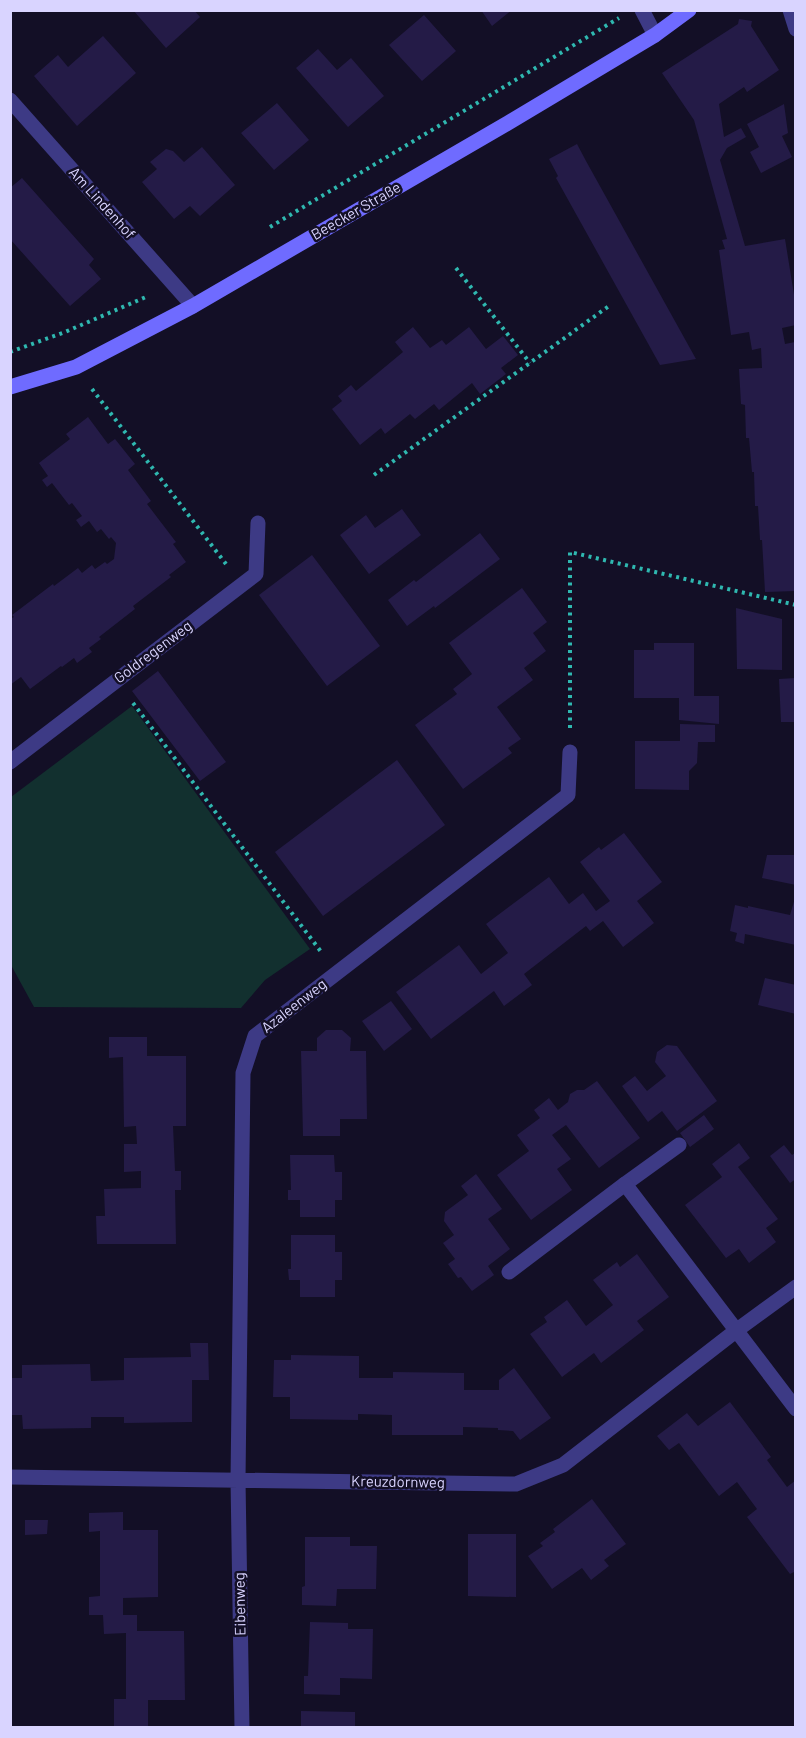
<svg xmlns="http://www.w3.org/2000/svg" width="806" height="1738" font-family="Barlow,sans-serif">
<rect width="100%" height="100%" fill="#130f26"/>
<path fill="#12302f" d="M 132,706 L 310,949 L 265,980 L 241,1008 L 34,1007 L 11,965 L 11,797 Z"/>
<path fill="#241b47" d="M 133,10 L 194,10 L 200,17 L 166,48 Z
M 481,10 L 512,10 L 492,26 Z
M 424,15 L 456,51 L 422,81 L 389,45 Z
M 739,19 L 752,21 L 751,26 L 779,70 L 747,92 L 744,87 L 719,104 L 724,137 L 741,128 L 746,137 L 727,148 L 720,160 L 745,246 L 785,239 L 796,307 L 796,325 L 782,328 L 785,344 L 795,342 L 796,344 L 796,591 L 765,592 L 762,540 L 760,540 L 758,506 L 755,506 L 754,472 L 752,472 L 749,438 L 746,438 L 745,405 L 741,404 L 739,369 L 762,368 L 761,348 L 752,350 L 749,332 L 731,335 L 719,250 L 725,249 L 722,240 L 727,239 L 694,120 L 662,73 L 738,24 Z
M 103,36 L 136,73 L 77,126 L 34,76 L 58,55 L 68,67 Z
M 318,49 L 337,70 L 351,58 L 384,96 L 348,127 L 296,68 Z
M 277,103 L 309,140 L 274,170 L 241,133 Z
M 784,104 L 788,133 L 782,136 L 792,157 L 761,173 L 750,152 L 759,147 L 747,124 Z
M 577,144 L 586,161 L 696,359 L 660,365 L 556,178 L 558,176 L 549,159 Z
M 202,147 L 235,185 L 200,216 L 190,206 L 174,219 L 142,182 L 157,169 L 150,162 L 166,149 L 173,151 L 184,162 Z
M 22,178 L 94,259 L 89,265 L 101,279 L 70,306 L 10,239 L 10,188 Z
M 413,327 L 430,348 L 442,340 L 446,345 L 469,327 L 486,349 L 503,336 L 518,355 L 501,368 L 506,374 L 480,394 L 472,383 L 439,410 L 434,404 L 415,419 L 410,414 L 385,434 L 381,428 L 360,445 L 332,409 L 342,401 L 338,396 L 351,385 L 356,391 L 403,352 L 395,342 Z
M 88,417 L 108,444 L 115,439 L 135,464 L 128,470 L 151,501 L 147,504 L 176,542 L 173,544 L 186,562 L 169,575 L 171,577 L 133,606 L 135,609 L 99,637 L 101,639 L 89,648 L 92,652 L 77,663 L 74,658 L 62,667 L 61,666 L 30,689 L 21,677 L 10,685 L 10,619 L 14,617 L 12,615 L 53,584 L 54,586 L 78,568 L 82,573 L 92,565 L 95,569 L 105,562 L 107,564 L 114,559 L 116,543 L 111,537 L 109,539 L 101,529 L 97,532 L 89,521 L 81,527 L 76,520 L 82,516 L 72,503 L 69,505 L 52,483 L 47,487 L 42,480 L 48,476 L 39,463 L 70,439 L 66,434 Z
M 402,509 L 421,535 L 369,574 L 340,535 L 366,515 L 375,528 Z
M 480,533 L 500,559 L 435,608 L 434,606 L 407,626 L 388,600 L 414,580 L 416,582 Z
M 312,555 L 380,646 L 327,686 L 259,595 Z
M 522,588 L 547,622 L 533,633 L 546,651 L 524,668 L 533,680 L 497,707 L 521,739 L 508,748 L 512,753 L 463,789 L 415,725 L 457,694 L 453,689 L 472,674 L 449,643 Z
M 736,608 L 782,619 L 782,670 L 737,669 Z
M 654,643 L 694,643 L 694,696 L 719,696 L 719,724 L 679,720 L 679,698 L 634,698 L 634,650 L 654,650 Z
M 158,671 L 226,762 L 200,781 L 132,691 Z
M 796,678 L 796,722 L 781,722 L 779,679 Z
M 680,724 L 715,725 L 715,742 L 698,742 L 697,763 L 689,771 L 689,790 L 635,789 L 635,741 L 680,741 Z
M 397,760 L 445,825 L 323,916 L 275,852 Z
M 624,833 L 662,882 L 637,901 L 654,923 L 623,947 L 603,921 L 590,931 L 586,926 L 524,974 L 532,985 L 504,1006 L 494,991 L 431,1039 L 396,992 L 459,945 L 481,974 L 508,953 L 486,924 L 549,877 L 569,904 L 583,893 L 596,911 L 610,901 L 580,862 L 599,847 L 601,850 Z
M 767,855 L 796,855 L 796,885 L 762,878 Z
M 796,895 L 796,945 L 745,934 L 744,944 L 735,941 L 737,933 L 730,931 L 735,905 L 748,908 L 748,906 L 790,915 Z
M 765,978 L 796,985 L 796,1014 L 758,1005 Z
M 391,1001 L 412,1029 L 384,1051 L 362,1021 Z
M 326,1030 L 342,1030 L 351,1038 L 350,1051 L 366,1051 L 367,1119 L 340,1119 L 340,1136 L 303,1136 L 301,1051 L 317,1051 L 317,1038 Z
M 109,1037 L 147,1037 L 147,1056 L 186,1056 L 186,1126 L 173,1126 L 175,1171 L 181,1171 L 181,1190 L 175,1190 L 176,1244 L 97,1244 L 96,1216 L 105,1216 L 104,1189 L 141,1188 L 141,1171 L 124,1172 L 124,1144 L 137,1144 L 136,1126 L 124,1127 L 123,1057 L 109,1058 Z
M 667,1045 L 677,1046 L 717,1101 L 677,1131 L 662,1111 L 648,1122 L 622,1086 L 635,1076 L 647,1091 L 666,1076 L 655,1062 L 657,1052 Z
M 597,1081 L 640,1138 L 599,1168 L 566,1125 L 552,1135 L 571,1159 L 557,1169 L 572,1190 L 531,1220 L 497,1175 L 529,1151 L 517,1135 L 540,1118 L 534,1110 L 549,1098 L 558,1110 L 568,1102 L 570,1094 L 577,1090 L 584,1090 Z
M 704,1115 L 714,1129 L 690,1147 L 680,1133 Z
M 739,1143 L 750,1158 L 738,1167 L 778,1219 L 766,1228 L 776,1242 L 749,1263 L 739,1249 L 726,1258 L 685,1205 L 722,1177 L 712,1164 Z
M 784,1145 L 792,1155 L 796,1152 L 796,1179 L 790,1183 L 770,1156 Z
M 290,1155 L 334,1155 L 335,1172 L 342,1172 L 342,1200 L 335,1200 L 335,1217 L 300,1217 L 300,1200 L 288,1200 L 288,1190 L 291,1190 Z
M 476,1174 L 502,1209 L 488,1219 L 510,1249 L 488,1266 L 494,1275 L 472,1291 L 461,1277 L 458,1278 L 448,1264 L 455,1259 L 443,1243 L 454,1235 L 444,1221 L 445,1212 L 468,1195 L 461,1186 Z
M 291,1235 L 335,1235 L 335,1252 L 342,1252 L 342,1280 L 335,1280 L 335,1297 L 300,1297 L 300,1280 L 289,1280 L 288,1269 L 291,1269 Z
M 637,1254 L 669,1297 L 637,1321 L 644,1330 L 601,1363 L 594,1353 L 562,1377 L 530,1334 L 547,1322 L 544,1317 L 567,1300 L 586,1326 L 613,1305 L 593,1280 L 617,1262 L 620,1267 Z
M 190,1343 L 208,1343 L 209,1380 L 192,1380 L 192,1422 L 124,1423 L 124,1417 L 91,1417 L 91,1428 L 23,1429 L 22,1415 L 10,1415 L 10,1378 L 22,1378 L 22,1365 L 90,1364 L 91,1381 L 124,1380 L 124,1358 L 191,1357 Z
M 291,1355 L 359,1356 L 359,1378 L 393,1378 L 393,1372 L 464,1373 L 464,1390 L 499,1390 L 499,1380 L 514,1368 L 551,1418 L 520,1440 L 513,1431 L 498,1430 L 498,1428 L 463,1427 L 463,1435 L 392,1435 L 392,1415 L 358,1414 L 358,1420 L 290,1419 L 290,1397 L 273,1397 L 274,1360 L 291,1360 Z
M 730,1402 L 771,1457 L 767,1460 L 787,1487 L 796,1480 L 796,1571 L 790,1574 L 747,1517 L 757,1509 L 737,1482 L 719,1496 L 679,1443 L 669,1450 L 657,1436 L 687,1413 L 698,1426 Z
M 592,1499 L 626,1544 L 604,1560 L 609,1566 L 591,1580 L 582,1568 L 552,1589 L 528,1556 L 543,1546 L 540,1543 L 555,1532 L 553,1529 Z
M 123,1512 L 123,1530 L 158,1530 L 158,1597 L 123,1598 L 123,1615 L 137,1615 L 137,1631 L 184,1631 L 185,1700 L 148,1700 L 148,1728 L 114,1728 L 114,1699 L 126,1699 L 126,1633 L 104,1634 L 103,1615 L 89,1615 L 89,1597 L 100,1596 L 100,1531 L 89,1532 L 89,1513 Z
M 25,1520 L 48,1520 L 47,1534 L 25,1535 Z
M 468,1534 L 516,1534 L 516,1597 L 468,1596 Z
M 305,1537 L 350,1537 L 350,1546 L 377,1546 L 376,1589 L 337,1589 L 336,1606 L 302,1605 L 302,1587 L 305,1586 Z
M 310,1622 L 348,1623 L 348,1629 L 373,1629 L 372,1679 L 340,1678 L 340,1695 L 304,1694 L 304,1676 L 308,1676 Z
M 301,1711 L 355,1712 L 355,1728 L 301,1728 Z"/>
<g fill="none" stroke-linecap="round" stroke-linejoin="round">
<path stroke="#2fb8b0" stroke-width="4" stroke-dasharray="3 4.5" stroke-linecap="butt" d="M 270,227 L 619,18
M 456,268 L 530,363
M 10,352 L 65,332 L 146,297
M 92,389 L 226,564
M 374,475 L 609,306
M 133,703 L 322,953
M 570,728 L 570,552 L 796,605"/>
<path stroke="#3d3a85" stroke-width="15" d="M 10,762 L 256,574 L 258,523
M 509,1272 L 625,1184 L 679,1145"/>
<path stroke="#3d3a85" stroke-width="15" d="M 642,10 L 655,35
M 790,10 L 796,29
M 10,100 L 193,306
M 625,1184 L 796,1409
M 10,1477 L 516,1484 L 563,1465 L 737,1330 L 796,1287
M 242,1728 L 238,1480 L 243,1073 L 255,1036 L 568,795 L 570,752"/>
<path stroke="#6f6bff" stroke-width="15" d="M 10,387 L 76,367 L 193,306 L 508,123 L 655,35 L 689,10"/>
</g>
<g text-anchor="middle" stroke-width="5" stroke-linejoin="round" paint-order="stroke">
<g font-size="15" fill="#d9d4ff" stroke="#130f26">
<text transform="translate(102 203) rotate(48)" y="5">Am Lindenhof</text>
<text transform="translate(356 211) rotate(-30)" y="5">Beecker Straße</text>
<text transform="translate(153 652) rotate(-37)" y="5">Goldregenweg</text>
<text transform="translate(294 1006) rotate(-38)" y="5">Azaleenweg</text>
<text transform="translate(398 1482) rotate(1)" y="5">Kreuzdornweg</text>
<text transform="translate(240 1604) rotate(-91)" y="5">Eibenweg</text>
</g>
</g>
<rect width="806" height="1738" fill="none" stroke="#d9d4ff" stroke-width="24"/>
</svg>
